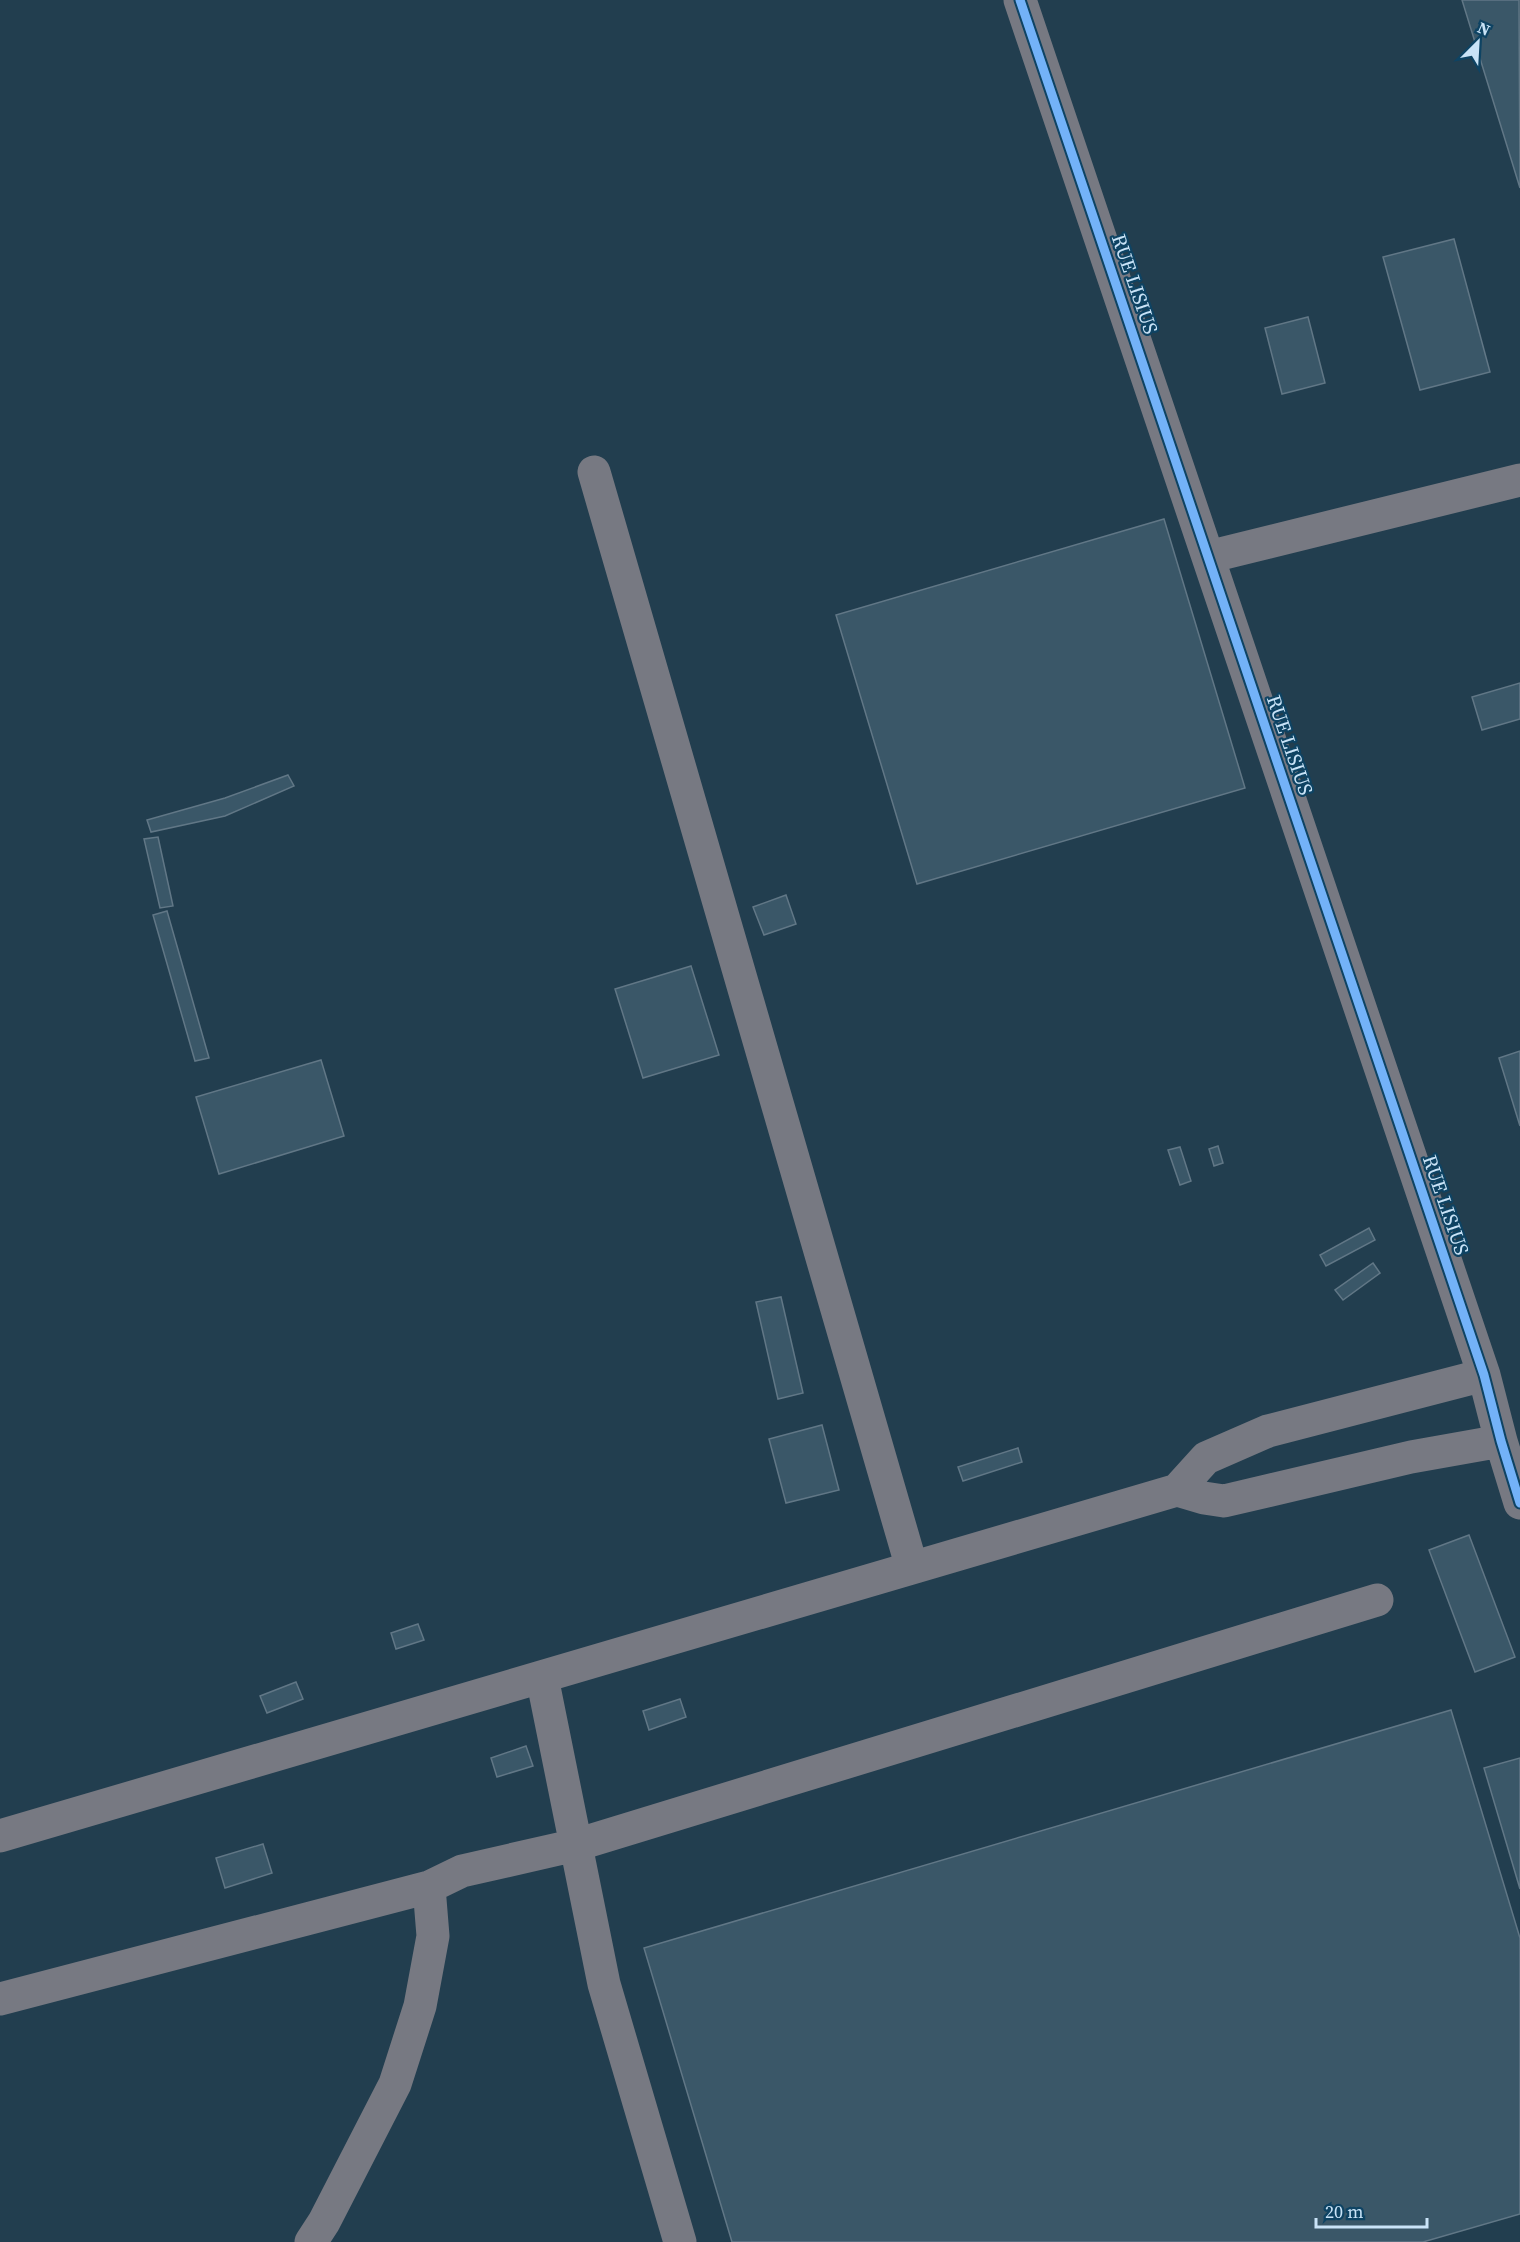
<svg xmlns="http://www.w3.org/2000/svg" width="1520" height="2242" font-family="'Source Serif 4',serif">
<rect width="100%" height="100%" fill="#223e4f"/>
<path fill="#3a5768" stroke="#617786" stroke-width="1.5" d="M 1462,0 L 1519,0 L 1520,188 Z
M 1454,239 L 1490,372 L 1420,390 L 1383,257 Z
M 1308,317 L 1325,383 L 1282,394 L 1265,328 Z
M 1164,519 L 1245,788 L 917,884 L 836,615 Z
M 1520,683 L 1520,719 L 1482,730 L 1472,697 Z
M 288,775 L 294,786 L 225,816 L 151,832 L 147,820 L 225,798 Z
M 158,837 L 173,906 L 160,908 L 144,839 Z
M 786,895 L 796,924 L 764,935 L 753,907 Z
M 167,911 L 209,1058 L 195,1061 L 153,915 Z
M 691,966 L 719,1055 L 643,1078 L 615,989 Z
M 1520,1051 L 1520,1126 L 1499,1058 Z
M 321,1060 L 344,1136 L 219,1174 L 196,1097 Z
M 1218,1146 L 1223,1163 L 1214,1166 L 1209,1149 Z
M 1180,1147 L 1191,1181 L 1180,1185 L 1168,1150 Z
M 1369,1228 L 1375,1240 L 1326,1266 L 1320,1255 Z
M 1373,1263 L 1380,1273 L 1343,1300 L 1335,1290 Z
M 781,1297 L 803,1393 L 778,1399 L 756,1302 Z
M 822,1425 L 839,1490 L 786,1503 L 769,1439 Z
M 1018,1448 L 1022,1462 L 963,1481 L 958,1467 Z
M 1469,1535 L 1515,1657 L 1475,1672 L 1429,1550 Z
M 418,1624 L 424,1640 L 396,1649 L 391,1633 Z
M 296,1682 L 303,1699 L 267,1713 L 260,1696 Z
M 680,1699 L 686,1717 L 649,1730 L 643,1711 Z
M 1451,1710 L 1520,1938 L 1520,2214 L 1423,2242 L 732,2242 L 644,1948 Z
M 526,1746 L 533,1766 L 497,1777 L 491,1758 Z
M 1520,1758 L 1520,1889 L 1484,1768 Z
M 263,1844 L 272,1873 L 225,1888 L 216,1858 Z"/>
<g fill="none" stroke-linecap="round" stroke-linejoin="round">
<path stroke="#777982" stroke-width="33" d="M 1020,0 L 1484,1375 L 1501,1441 L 1520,1503
M 594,472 L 912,1568
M 1208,557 L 1520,480
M 1177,1490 L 1204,1498 L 1224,1501 L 1411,1457 L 1501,1441
M 542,1677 L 604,1984 L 680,2242
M 0,1836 L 1177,1490 L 1206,1458 L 1268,1431 L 1484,1375
M 0,1999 L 429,1887 L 462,1871 L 576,1845 L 1377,1600
M 311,2242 L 324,2222 L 395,2084 L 420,2006 L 433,1936 L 429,1887"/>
<defs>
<path id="cycleway" d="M 1020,0 L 1484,1375 L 1501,1441 L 1520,1503"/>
</defs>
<use href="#cycleway" stroke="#0e4363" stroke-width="13"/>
<use href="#cycleway" stroke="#73b2f8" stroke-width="9"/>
</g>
<g text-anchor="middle" stroke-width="4.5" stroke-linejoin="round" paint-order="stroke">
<g font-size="20" fill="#c9e3f7" stroke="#0e4363">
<text transform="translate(1135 284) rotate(71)" y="7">RUE LISIUS</text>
<text transform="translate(1290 745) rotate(71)" y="7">RUE LISIUS</text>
<text transform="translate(1446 1205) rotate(71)" y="7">RUE LISIUS</text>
</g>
</g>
<g transform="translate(1478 42) rotate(24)" stroke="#0e4363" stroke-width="4.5" paint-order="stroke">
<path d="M0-4.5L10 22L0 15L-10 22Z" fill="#c9e3f7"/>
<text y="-9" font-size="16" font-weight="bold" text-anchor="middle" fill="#c9e3f7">N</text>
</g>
<path d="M1316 2218v9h111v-9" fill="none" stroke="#c9e3f7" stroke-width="3"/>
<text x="1325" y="2218" font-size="18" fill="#c9e3f7" stroke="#0e4363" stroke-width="4.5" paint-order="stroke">20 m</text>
</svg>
